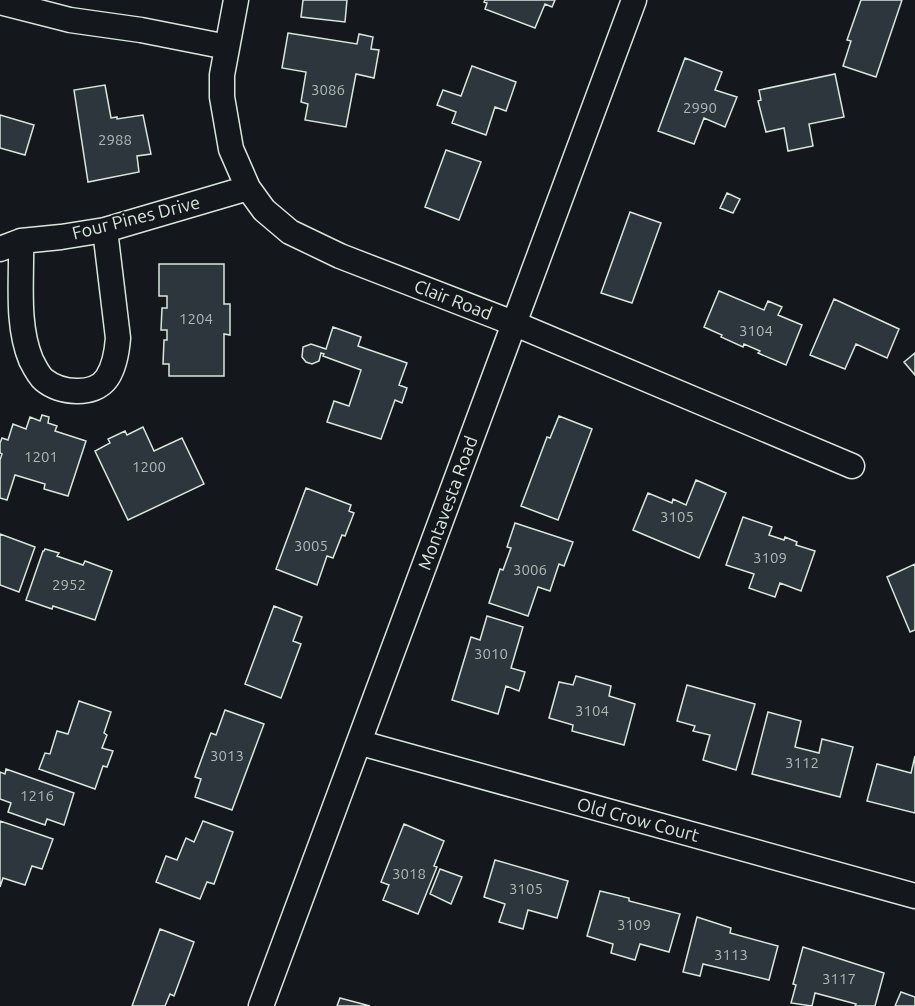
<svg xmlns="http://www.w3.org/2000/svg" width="915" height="1006" font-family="Ubuntu,sans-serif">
<rect width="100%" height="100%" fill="#14181c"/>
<path fill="#2c363c" stroke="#d8e6dc" stroke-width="1.5" d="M 303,0 L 347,0 L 345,22 L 301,17 Z
M 485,0 L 555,0 L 552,7 L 545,4 L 535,28 L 485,9 L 487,3 L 484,2 Z
M 861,0 L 902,0 L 876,77 L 843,66 L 851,41 L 847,40 Z
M 288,33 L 357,44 L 359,34 L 373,37 L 371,49 L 379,50 L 374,78 L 356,74 L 346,127 L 305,120 L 308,104 L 301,102 L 306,72 L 282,68 Z
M 685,58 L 722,72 L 715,90 L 737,97 L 725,127 L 704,118 L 694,144 L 658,131 Z
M 472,66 L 516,82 L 506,111 L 495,107 L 486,135 L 452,123 L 456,112 L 437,105 L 443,90 L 461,96 Z
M 835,74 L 844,117 L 809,124 L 813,146 L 788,151 L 784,128 L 766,132 L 758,101 L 761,100 L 759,90 Z
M 105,85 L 111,118 L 117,117 L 117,119 L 143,115 L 151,154 L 137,156 L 139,172 L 88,182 L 74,90 Z
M 0,115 L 34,125 L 25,155 L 0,148 Z
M 446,150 L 481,162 L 459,220 L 425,207 Z
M 727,193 L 740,199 L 733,213 L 720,208 Z
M 630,212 L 661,223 L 632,303 L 601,293 Z
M 159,264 L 224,264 L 224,304 L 230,304 L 230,335 L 224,334 L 224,376 L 169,376 L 169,364 L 163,364 L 164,340 L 167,340 L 167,330 L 161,330 L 162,308 L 167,308 L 167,296 L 159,296 Z
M 719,291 L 764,310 L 768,301 L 782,307 L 778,315 L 802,325 L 786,365 L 758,353 L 760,351 L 744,344 L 743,347 L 721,337 L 722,335 L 704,327 Z
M 834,299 L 899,329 L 887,358 L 856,344 L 845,369 L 810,355 Z
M 333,327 L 361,337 L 358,346 L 407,363 L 399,385 L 407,388 L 402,403 L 395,400 L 381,439 L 327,422 L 334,401 L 349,406 L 361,370 L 323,356 L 324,354 L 321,353 L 319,361 L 312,364 L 306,362 L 302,357 L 303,347 L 311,344 L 326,349 Z
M 915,353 L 915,375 L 904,362 Z
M 42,415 L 49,417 L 48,423 L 57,426 L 55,431 L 86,441 L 68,496 L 44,489 L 45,484 L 15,475 L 7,500 L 0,498 L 0,460 L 2,454 L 0,453 L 0,443 L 2,438 L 8,440 L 13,424 L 26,429 L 30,417 L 40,421 Z
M 559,416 L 592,429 L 558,520 L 521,506 L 547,437 L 550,438 Z
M 143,427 L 154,451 L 182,438 L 204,484 L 128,520 L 95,451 L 110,443 L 108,439 L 125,431 L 127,435 Z
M 696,480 L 726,493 L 699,558 L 633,530 L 648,493 L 672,503 L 673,499 L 686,505 Z
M 306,488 L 351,505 L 349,511 L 354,513 L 345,536 L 342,535 L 333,558 L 327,556 L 317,585 L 276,569 Z
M 743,517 L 772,527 L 769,535 L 784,540 L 785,537 L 797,542 L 796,545 L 815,551 L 801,591 L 780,583 L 775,597 L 749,588 L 754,574 L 726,565 Z
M 515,523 L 573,542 L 564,566 L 559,564 L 550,591 L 538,587 L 528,616 L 489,603 L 500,569 L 503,570 L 511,548 L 507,547 Z
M 0,534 L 35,547 L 19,592 L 0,585 Z
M 45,549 L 59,553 L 57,556 L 83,565 L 85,561 L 112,571 L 95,620 L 53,606 L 52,609 L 26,600 L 43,551 L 44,551 Z
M 915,564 L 915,630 L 910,632 L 887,577 Z
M 274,606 L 302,617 L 293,641 L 301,644 L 281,698 L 245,684 Z
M 487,616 L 523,627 L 511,668 L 525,672 L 519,691 L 506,686 L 498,714 L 452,700 L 471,637 L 480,640 Z
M 576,676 L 611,686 L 609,696 L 635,704 L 624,745 L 572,731 L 573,725 L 549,718 L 559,682 L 573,685 Z
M 687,685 L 755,704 L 736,770 L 703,760 L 710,735 L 693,731 L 695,726 L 677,721 Z
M 79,701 L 111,712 L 104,733 L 107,735 L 102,748 L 113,751 L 107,767 L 103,766 L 95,789 L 39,769 L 45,753 L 50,754 L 57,731 L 68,734 Z
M 225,710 L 264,724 L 232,810 L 195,797 L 201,779 L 195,777 L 211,733 L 216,735 Z
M 768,712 L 801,721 L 795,747 L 819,753 L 822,739 L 853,747 L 840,797 L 752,774 Z
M 915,756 L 915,813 L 867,801 L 877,764 L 911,773 Z
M 6,769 L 74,793 L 64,825 L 47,819 L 45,825 L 8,812 L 11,803 L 0,799 L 0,772 L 5,774 Z
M 0,821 L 53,839 L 42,869 L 32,866 L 25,885 L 3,878 L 0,887 Z
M 203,821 L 233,832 L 214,884 L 207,882 L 200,899 L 156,882 L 166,856 L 177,860 L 186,838 L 194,842 Z
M 404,824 L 444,841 L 434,866 L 437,867 L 418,914 L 383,900 L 389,885 L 381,882 Z
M 495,860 L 568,881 L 557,918 L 528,910 L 523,929 L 499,922 L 505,904 L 484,897 Z
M 440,869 L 462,877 L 451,904 L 430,894 Z
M 600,891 L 629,898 L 629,901 L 680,914 L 669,952 L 640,944 L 635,960 L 611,953 L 613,944 L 587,936 Z
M 697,917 L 731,928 L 730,933 L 778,946 L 769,980 L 703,964 L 700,976 L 683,972 Z
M 160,929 L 194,942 L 174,996 L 170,994 L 165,1006 L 132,1006 Z
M 803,947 L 884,973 L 875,1006 L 855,1006 L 856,1004 L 815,993 L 812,1006 L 791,1003 L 796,985 L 793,984 Z
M 901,992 L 915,997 L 915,1006 L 895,1006 Z
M 340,998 L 370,1006 L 337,1006 Z"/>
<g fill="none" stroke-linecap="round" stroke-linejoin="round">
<defs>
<path id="minor" d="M 236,0 L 222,75 L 222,97 L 231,149 L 248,188 L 264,210 L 290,232 L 340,256 L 513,323 L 852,466
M 0,2 L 70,20 L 141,30 L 227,47
M 21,241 C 22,279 16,324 31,360 C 34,366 39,376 44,380 C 60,393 94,397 107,378 C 115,366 117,351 118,338 L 105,230
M 0,249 L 21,241 L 61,237 L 105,230 L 248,188
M 361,743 L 915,896
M 261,1006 C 388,672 508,335 634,0"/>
</defs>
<use href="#minor" stroke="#d8e6dc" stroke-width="27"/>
<use href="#minor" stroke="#14181c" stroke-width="24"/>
</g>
<g text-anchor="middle" stroke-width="4.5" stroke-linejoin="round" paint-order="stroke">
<g font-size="15" fill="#adbab4">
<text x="328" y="95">3086</text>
<text x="700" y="113">2990</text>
<text x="115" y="145">2988</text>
<text x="196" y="324">1204</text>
<text x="756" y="336">3104</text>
<text x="41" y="462">1201</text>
<text x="149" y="472">1200</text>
<text x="677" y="522">3105</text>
<text x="311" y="551">3005</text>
<text x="770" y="563">3109</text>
<text x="530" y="575">3006</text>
<text x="69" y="590">2952</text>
<text x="491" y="659">3010</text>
<text x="592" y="716">3104</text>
<text x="227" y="761">3013</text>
<text x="802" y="768">3112</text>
<text x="37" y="801">1216</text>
<text x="409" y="879">3018</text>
<text x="526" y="894">3105</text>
<text x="634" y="930">3109</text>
<text x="731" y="960">3113</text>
<text x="839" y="984">3117</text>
</g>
<g font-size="18" fill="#d8e6dc" stroke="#14181c">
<text transform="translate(136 218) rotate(-14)" y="6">Four Pines Drive</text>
<text transform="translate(453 300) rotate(21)" y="6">Clair Road</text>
<text transform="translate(448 503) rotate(-70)" y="6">Montavesta Road</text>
<text transform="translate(638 820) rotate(15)" y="6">Old Crow Court</text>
</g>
</g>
</svg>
